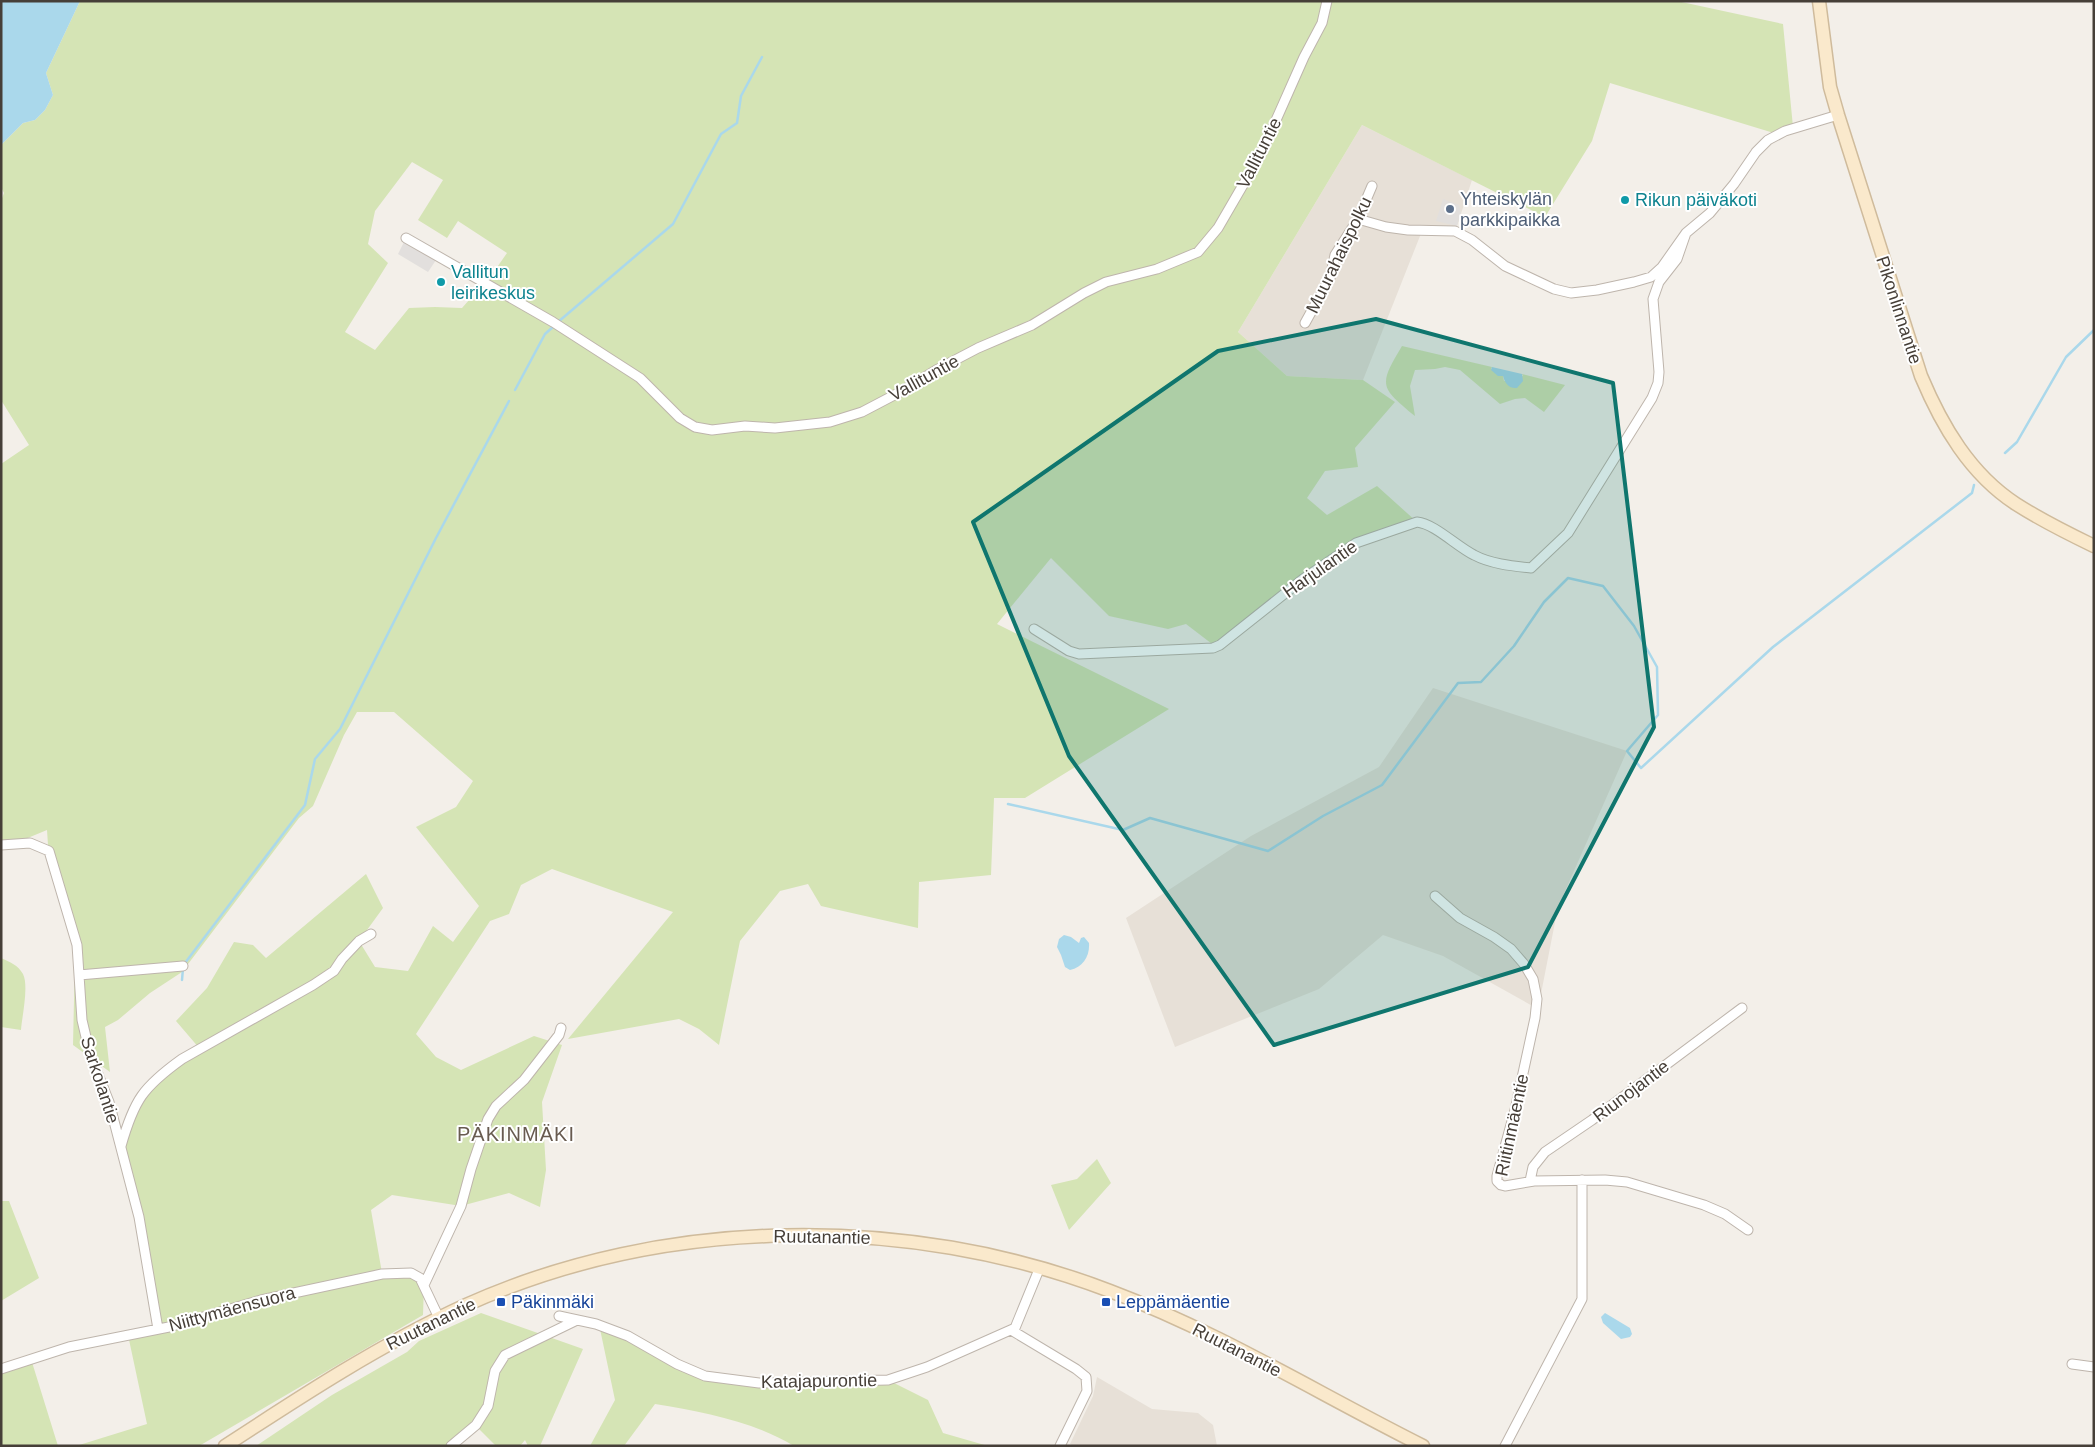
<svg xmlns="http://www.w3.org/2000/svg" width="2095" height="1447" font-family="Arial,sans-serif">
<rect width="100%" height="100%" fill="#f3efe9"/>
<path fill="#e7e0d7" d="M 1362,125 L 1472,180 L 1457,226 L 1422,231 L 1363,380 L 1287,376 L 1238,332 Z
M 1433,688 L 1627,751 L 1558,907 L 1538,1009 L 1443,956 L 1383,935 L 1319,989 L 1175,1047 L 1126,918 L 1251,836 L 1379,767 Z
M 1097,1377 L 1152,1409 L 1198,1413 L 1213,1425 L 1217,1446 L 1073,1446 L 1070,1444 L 1093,1396 Z"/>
<path fill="#d5e4b5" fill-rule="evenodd" d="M 80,1 L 1677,1 L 1783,24 L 1793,127 L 1777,134 L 1610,83 L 1592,141 L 1545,217 L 1362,125 L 1238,332 L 1287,376 L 1363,380 L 1395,402 L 1355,448 L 1358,467 L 1325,471 L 1307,498 L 1327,515 L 1377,486 L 1417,522 L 1365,539 L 1216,647 L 1186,624 L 1168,629 L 1109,616 L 1051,558 L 997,624 L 1169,709 L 1025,798 L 994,798 L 991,875 L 919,882 L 918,928 L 821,906 L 808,884 L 780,891 L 740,941 L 719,1045 L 699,1029 L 679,1019 L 568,1039 L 673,912 L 552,869 L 521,885 L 509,914 L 490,921 L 416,1034 L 436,1057 L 461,1070 L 534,1036 L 562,1045 L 542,1102 L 546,1170 L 540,1207 L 509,1193 L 461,1206 L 392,1195 L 371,1210 L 382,1273 L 411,1273 L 424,1285 L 423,1315 L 199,1446 L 76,1446 L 147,1424 L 128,1335 L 158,1329 L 120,1146 L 138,1100 L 200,1049 L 176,1021 L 207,988 L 234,942 L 253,945 L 266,958 L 366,874 L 383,908 L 359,941 L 375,967 L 408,971 L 433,926 L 453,942 L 479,906 L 416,827 L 456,807 L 473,781 L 394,712 L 357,712 L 344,735 L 313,806 L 299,818 L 182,972 L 150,993 L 118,1020 L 105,1027 L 110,1072 L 73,1045 L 75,955 L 49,860 L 47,830 L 1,849 L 1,464 L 29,445 L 1,400 L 1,201 L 4,193 L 1,187 L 1,145 L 23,123 L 35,120 L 45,110 L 53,95 L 46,73 ZM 412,162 L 443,180 L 418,220 L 447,238 L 458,221 L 507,253 L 493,273 L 462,308 L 435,307 L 409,308 L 375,350 L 345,332 L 388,263 L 368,244 L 375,211 Z
M 1402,346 L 1492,367 L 1491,369 L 1503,376 L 1504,381 L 1523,376 L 1522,374 L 1565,385 L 1544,412 L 1525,398 L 1515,399 L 1500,404 L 1460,370 L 1445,367 L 1435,369 L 1415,370 L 1410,386 L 1415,416 C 1380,387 1378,386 1402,346 Z
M 1,958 C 10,962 18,965 23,974 C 29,986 22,1016 21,1030 L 1,1027 Z
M 1097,1159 L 1111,1183 L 1069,1230 L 1051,1185 L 1077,1179 Z
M 1,1201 L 9,1201 L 39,1278 L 1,1301 Z
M 481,1313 L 583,1349 L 540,1446 L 528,1446 L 525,1440 L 520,1446 L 496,1446 L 476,1426 L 453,1446 L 256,1446 L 332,1395 L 407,1352 L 419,1341 Z
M 600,1329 L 628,1336 L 705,1376 L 759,1383 L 888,1380 L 928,1400 L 943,1433 L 988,1446 L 794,1446 C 752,1421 703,1412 655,1404 L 624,1446 L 590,1446 L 615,1400 Z
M 31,1359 L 58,1446 L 1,1446 L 1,1369 Z"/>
<path fill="#e2dfdd" d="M 1443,199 L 1459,205 L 1461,213 L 1457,226 L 1436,221 Z
M 406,238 L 438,257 L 428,272 L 398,254 Z"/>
<path fill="#aad8eb" d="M 1,1 L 80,1 L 46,73 L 53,95 L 45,110 L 35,120 L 23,123 L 1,145 Z
M 1492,367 L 1522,374 L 1523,381 L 1517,388 C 1509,389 1505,383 1503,376 L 1498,376 L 1491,370 Z
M 1064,935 L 1071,937 L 1079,943 L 1081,938 L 1084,937 L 1089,943 C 1090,956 1083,967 1070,970 L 1065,967 L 1061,955 L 1057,947 L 1059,939 Z
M 1605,1313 L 1630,1328 L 1632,1334 L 1630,1337 L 1621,1339 L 1603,1323 L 1601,1317 Z"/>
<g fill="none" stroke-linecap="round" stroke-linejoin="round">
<path stroke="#aad8eb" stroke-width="2.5" d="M 558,322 L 673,224 L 721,134 L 737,123 L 741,96 L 762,57
M 515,390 L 545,334 L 554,326
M 2005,453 L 2017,442 L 2066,357 L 2094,330
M 1008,804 L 1123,830 L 1150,818 L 1268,851 L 1323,816 L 1382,785 L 1458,683 L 1481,682 L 1514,646 L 1544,602 L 1568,578 L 1603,586 L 1634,626 L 1657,667 L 1658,715 L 1627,751 L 1641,768 L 1773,647 L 1972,493 L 1974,485
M 185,963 L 305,805 L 315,759 L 340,729 L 436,538 L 509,401
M 182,980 L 183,968"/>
<defs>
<path id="street" d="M 1358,219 L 1386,227 L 1408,230 L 1455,231 L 1472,240 L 1505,266 L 1554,289 L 1571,293 L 1597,290 L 1634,282 L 1651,277 L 1662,267 L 1686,233 L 1710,213 L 1734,184 L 1756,152 L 1768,140 L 1785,131 L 1838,115
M 406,238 L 553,322 L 640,378 L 680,418 L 695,427 L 712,430 L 745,426 L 775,428 L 830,422 L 862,412 L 902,391 L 938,369 L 978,348 L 1032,325 L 1084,293 L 1106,282 L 1157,269 L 1198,252 L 1218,228 L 1261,154 L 1304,57 L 1322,23 L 1327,1
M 1305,323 L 1330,278 L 1335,255 L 1358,219 L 1372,186
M 1034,629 L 1069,651 L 1079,654 L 1213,648 L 1220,645 L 1303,579 L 1356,543 L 1417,522 C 1435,524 1456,546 1474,555 C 1491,564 1512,566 1531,568 L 1568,533 L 1652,398 L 1658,383 L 1659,372 L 1653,299 L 1659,282 L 1677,259 L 1686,233
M 1,845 L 30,843 L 49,851 L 77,945 L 82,1020 L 90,1054 L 109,1102 L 139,1217 L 158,1329
M 1435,896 L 1460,918 L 1494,937 L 1511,949 L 1524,964 L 1533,979 L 1537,999 L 1535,1018 L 1515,1110 L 1497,1176 L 1497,1181 L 1501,1185 L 1505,1186 L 1534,1181 L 1605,1180 L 1627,1182 L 1704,1205 L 1725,1214 L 1748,1230
M 79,975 L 183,966
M 121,1146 C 134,1100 143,1087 182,1059 L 313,985 L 334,971 L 342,959 L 359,941 L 371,934
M 1530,1181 L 1533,1167 L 1545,1152 L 1592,1120 L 1742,1008
M 424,1285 L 461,1206 L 471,1169 L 488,1119 L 496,1106 L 524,1080 L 559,1035 L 561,1028
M 559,1316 L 596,1324 L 628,1336 L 677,1364 L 705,1376 L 759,1383 L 888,1380 L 927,1367 L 1015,1328 L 1040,1267
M 1011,1330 L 1076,1369 L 1086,1377 L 1087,1391 L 1060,1446
M 2072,1364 L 2094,1367
M 1,1369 L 69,1347 L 169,1327 L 261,1300 L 382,1274 L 411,1273 L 420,1278 L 439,1318
M 451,1446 L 476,1425 L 488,1406 L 495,1371 L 505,1355 L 575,1321
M 1505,1446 L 1582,1299 L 1582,1180"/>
<path id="secondary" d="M 1819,1 L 1830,87 L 1838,115 L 1921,376 C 1942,426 1970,474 2016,504 C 2041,520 2067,533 2094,546
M 225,1446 C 303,1395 381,1344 466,1305 C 664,1216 907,1213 1110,1291 C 1219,1332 1319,1394 1423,1446"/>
</defs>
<use href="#street" stroke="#beb5ac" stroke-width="11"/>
<use href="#secondary" stroke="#cfbb9c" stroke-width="15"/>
<use href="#street" stroke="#fff" stroke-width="9"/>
<use href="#secondary" stroke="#fae9cc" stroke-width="12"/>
</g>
<path fill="#0f766e" fill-opacity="0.2" stroke="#0f766e" stroke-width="4" stroke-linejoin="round" d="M 1376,319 L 1613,383 L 1654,727 L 1528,967 L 1274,1045 L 1069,756 L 973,522 L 1218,351 Z"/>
<g fill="#0f9aa8" stroke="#fff" stroke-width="2">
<circle cx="1625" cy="200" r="5"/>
<circle cx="441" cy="282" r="5"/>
</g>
<circle fill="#5c6f8a" stroke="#fff" stroke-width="2" cx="1450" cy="209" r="5"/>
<g fill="#1a4fb4" stroke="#fff" stroke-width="2">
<rect x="496" y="1297" width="10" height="10" rx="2.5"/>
<rect x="1101" y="1297" width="10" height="10" rx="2.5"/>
</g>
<g text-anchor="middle" stroke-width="4" stroke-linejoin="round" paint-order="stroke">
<g font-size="18" fill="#463f38" stroke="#fff">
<text transform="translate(1259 153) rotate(-63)" y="6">Vallituntie</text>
<text transform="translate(1339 255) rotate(-64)" y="6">Muurahaispolku</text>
<text transform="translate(1899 310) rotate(72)" y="6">Pikonlinnantie</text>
<text transform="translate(924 378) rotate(-29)" y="6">Vallituntie</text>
<text transform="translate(1320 569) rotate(-35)" y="6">Harjulantie</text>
<text transform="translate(100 1080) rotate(72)" y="6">Sarkolantie</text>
<text transform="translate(1631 1091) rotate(-37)" y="6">Riunojantie</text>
<text transform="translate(1512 1125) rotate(-78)" y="6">Riitinmäentie</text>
<text transform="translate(822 1237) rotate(1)" y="6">Ruutanantie</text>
<text transform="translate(232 1309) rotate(-15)" y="6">Niittymäensuora</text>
<text transform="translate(431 1324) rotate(-26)" y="6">Ruutanantie</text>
<text transform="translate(1237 1350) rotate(27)" y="6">Ruutanantie</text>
<text transform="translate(819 1381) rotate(-1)" y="6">Katajapurontie</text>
</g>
<g font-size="18" fill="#4e5e75" stroke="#fff" text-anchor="start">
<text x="1460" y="205">Yhteiskylän<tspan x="1460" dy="21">parkkipaikka</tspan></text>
</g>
<g font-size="18" fill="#0d838f" stroke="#fff" text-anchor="start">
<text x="1635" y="206">Rikun päiväkoti</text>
<text x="451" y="278">Vallitun<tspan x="451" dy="21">leirikeskus</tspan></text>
</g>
<g font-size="18" fill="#164399" stroke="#fff" text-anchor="start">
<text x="511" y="1308">Päkinmäki</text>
<text x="1116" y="1308">Leppämäentie</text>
</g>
<g font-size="20" letter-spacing="1" fill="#685b50" stroke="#fff">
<text x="516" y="1141">PÄKINMÄKI</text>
</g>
</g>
<rect width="2095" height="1447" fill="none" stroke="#463f38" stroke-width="5"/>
</svg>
